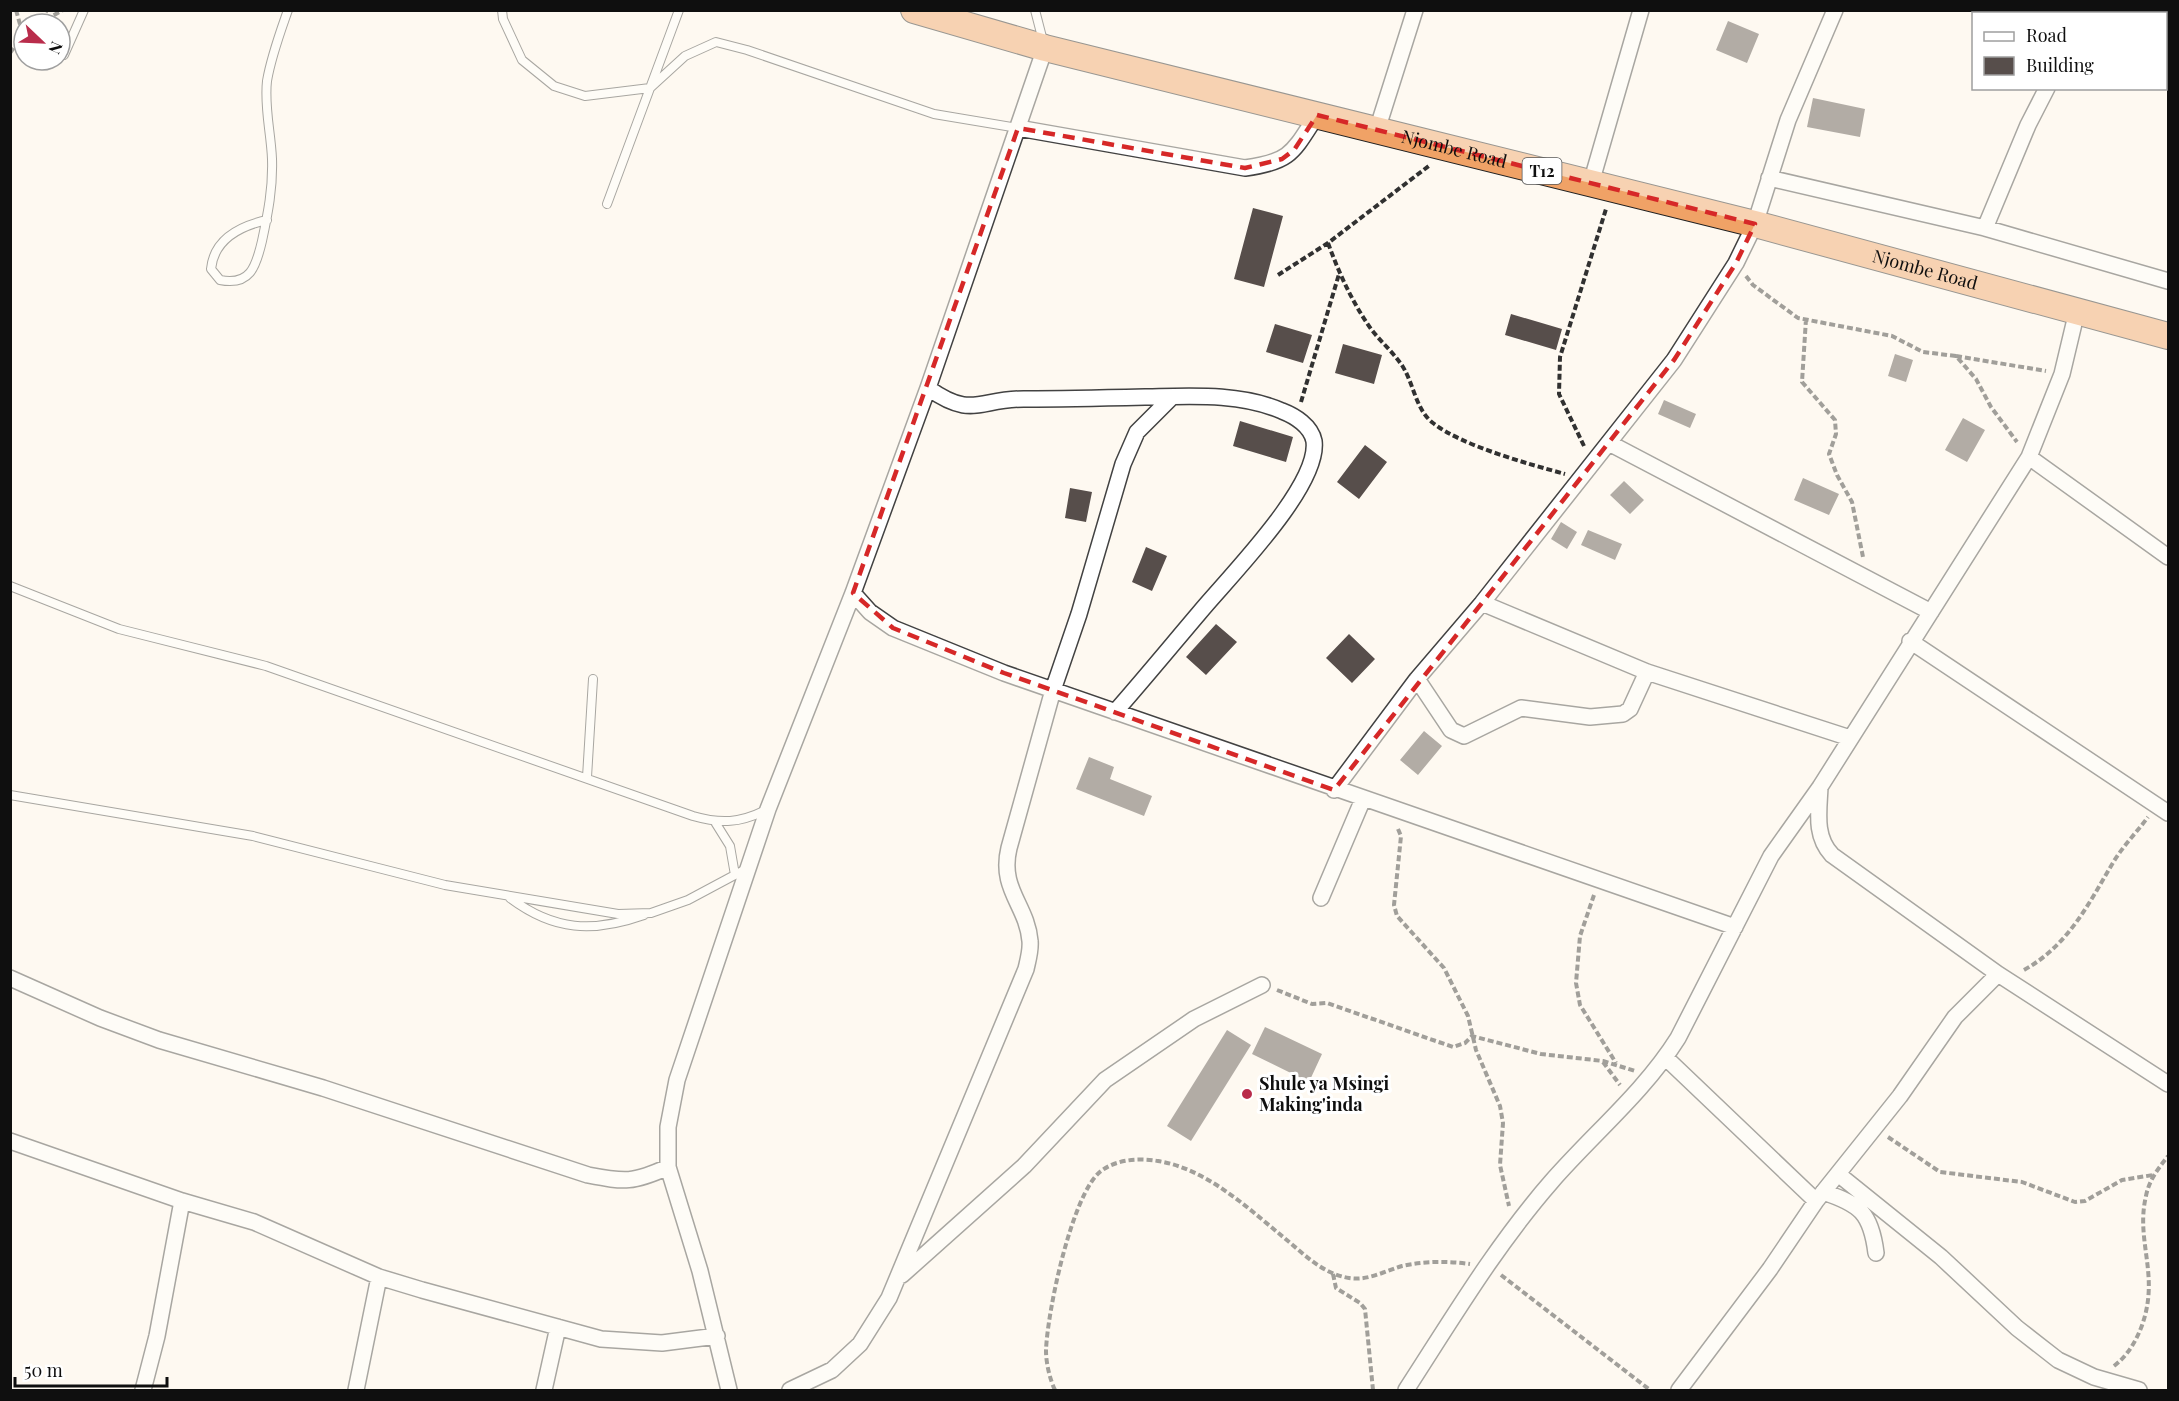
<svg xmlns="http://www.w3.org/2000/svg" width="2179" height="1401" font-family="'Playfair Display',serif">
<rect width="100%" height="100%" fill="#fef9f1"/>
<path fill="#574e4b" d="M 1728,21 L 1759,34 L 1747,63 L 1716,50 Z
M 1813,98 L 1865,109 L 1860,137 L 1807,127 Z
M 1253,208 L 1283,216 L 1264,287 L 1234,279 Z
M 1511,314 L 1562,329 L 1556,350 L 1505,335 Z
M 1275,324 L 1312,335 L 1303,363 L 1266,352 Z
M 1343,344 L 1382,355 L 1374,384 L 1335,373 Z
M 1895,354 L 1913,360 L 1906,382 L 1888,376 Z
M 1664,400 L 1696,414 L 1690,428 L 1658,414 Z
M 1963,418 L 1985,430 L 1967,462 L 1945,450 Z
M 1240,421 L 1293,437 L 1286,462 L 1233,446 Z
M 1365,445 L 1387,462 L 1359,499 L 1337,482 Z
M 1803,478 L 1839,494 L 1829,515 L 1794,500 Z
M 1624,481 L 1644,500 L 1630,514 L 1610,495 Z
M 1070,488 L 1092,492 L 1086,522 L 1065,518 Z
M 1561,522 L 1577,532 L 1567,549 L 1551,539 Z
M 1588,530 L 1622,544 L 1615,560 L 1581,545 Z
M 1146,547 L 1167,556 L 1152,591 L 1132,582 Z
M 1216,624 L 1237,642 L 1206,675 L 1186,657 Z
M 1349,634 L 1375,659 L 1352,683 L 1326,658 Z
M 1424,731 L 1442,746 L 1418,775 L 1400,760 Z
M 1089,757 L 1114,767 L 1110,779 L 1152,796 L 1144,816 L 1076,789 Z
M 1265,1027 L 1322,1054 L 1309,1082 L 1252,1054 Z
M 1227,1030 L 1251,1045 L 1191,1141 L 1167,1126 Z"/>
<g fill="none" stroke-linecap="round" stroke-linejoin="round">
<defs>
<path id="service" d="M 502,10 L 503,19 L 522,60 L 554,86 L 585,96 L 650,88 L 685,56 L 716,42 L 747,50 L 934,114 L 1018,128
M 1035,10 L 1043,41
M 64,55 L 84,10
M 607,204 L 679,10
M 267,220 C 240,226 214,239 211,269 L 220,280 C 250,286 256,267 262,241 C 268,213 273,188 272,159 C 271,133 264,107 267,81 C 271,57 280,33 288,10
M 10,586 L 119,629 L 266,666 L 693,816 C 721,824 740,823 766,810
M 587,777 L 593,679
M 10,795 L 253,836 L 445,885 L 618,914 L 651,913 L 688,900 L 746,869
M 715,822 L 730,846 L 735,875
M 510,898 C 554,931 593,933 644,915"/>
<path id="minor" d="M 2089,10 L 2095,14
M 2166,52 L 2168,54
M 1018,128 L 1245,168 C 1291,162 1293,152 1317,115
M 1377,130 L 1415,10
M 1769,178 L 1985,228 L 2168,281
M 1591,183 L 1641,10
M 1985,228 L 2028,125 L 2047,88
M 928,388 C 973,420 979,398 1026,399 C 1067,399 1107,398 1148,397 C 1192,396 1241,393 1282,411 C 1295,416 1311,426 1314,441 C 1320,486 1228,578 1200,612 C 1172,645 1144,679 1115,712
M 1609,443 L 1931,612
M 2029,457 L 2168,557
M 853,593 L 870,612 L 893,628 L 1004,673 L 1735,927
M 1482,603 L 1647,672 L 1850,738
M 1910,641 L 2168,813
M 1417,679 L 1451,730 L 1464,736 L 1521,708 L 1590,717 L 1623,714 L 1630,709 L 1647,672
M 1820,787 C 1819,811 1814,836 1832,855 L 1998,974 L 2168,1084
M 1334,790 L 1417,679 L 1482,603 L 1674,360 L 1736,263 L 1755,224 L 1788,120 L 1835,10
M 1321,898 L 1363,799
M 10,978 L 100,1018 L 159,1040 L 323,1088 L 588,1175 C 625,1182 633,1183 668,1167
M 1666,1058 L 1816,1201
M 10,1141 L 182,1201 L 254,1222 L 379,1277 L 422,1290 L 601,1339 L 662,1343 L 717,1336
M 1838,1174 L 1941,1257 L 2017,1328 L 2058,1360 L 2094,1377 L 2139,1390
M 1823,1192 C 1860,1204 1871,1213 1876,1253
M 902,1275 L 1024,1166 L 1105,1080 L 1194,1019 L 1262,985
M 143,1390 L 157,1336 L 182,1201
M 356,1390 L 379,1277
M 544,1390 L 558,1327
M 729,1390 L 700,1271 L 668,1167 L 668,1127 L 677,1080 L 768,809 L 853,593 L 928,388 L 1045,48
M 790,1390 L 832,1370 L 860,1344 L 889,1298 L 1026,969 C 1028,960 1031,950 1030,941 C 1027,905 999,889 1009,848 L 1053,690 L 1079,614 L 1123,464 L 1137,432 L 1172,397
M 1406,1390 C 1452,1319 1496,1245 1552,1181 C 1594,1133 1644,1092 1678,1038 L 1771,856 L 1820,787 L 2029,457 L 2062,374 L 2077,311
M 1679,1390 L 1770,1269 L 1816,1201 L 1900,1096 L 1955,1017 L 1998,974"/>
<g id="trunk">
<path id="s1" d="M 914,10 L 1045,48 L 1755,224 L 2168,336"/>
</g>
</defs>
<use href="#service" stroke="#424242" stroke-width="10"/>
<use href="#minor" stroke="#424242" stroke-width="18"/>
<use href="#trunk" stroke="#202020" stroke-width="28"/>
<path stroke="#313131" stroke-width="4" stroke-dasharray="6 3" stroke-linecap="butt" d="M 16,10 L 23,35
M 41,20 L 47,10
M 38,24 L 63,10
M 10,53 L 23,35
M 1328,243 C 1339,273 1352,302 1371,329 C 1381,342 1394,353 1403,367 C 1414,385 1416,410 1433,423 C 1462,446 1529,464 1565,474
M 1278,275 L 1328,243 L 1430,165
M 1746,276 L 1753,285 L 1798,318 L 1892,336 L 1923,352 L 1956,356 L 1976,379 L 1991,407 L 2017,442
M 1806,319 L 1802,382 L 1835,420 L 1836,434 L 1829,454 L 1837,475 L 1852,502 L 1863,557
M 1956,356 L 2046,371
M 1301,402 L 1339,274
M 1584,446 L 1559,394 L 1560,357 L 1606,209
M 1398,829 L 1401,836 L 1394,905 L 1397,916 L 1444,968 L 1468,1016 L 1476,1050 L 1500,1106 L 1503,1123 L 1500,1165 L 1509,1206
M 1594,895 L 1580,936 L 1576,983 L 1580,1005 L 1616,1063
M 2024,970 C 2069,945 2089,903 2114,861 C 2124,845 2137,832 2148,817
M 1277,990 L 1312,1004 L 1327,1003 L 1453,1047 L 1465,1043 L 1472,1036 L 1541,1054 L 1603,1061 L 1635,1071
M 1603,1062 L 1620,1085
M 1888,1137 L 1940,1172 L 2022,1182 L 2075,1202 L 2085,1201 L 2122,1180 L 2153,1175
M 1333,1274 L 1336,1288 L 1360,1303 L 1365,1309 L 1373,1390
M 1501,1275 L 1650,1390
M 2114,1366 C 2127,1356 2135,1343 2141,1328 C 2161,1276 2135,1242 2146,1196 C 2149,1180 2158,1169 2168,1156
M 1055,1390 C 1050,1380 1046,1363 1046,1351 C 1047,1313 1072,1193 1101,1171 C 1117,1159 1139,1158 1158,1161 C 1208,1169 1250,1210 1288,1241 C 1307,1257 1324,1274 1349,1278 C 1368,1281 1385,1271 1402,1266 C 1425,1261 1447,1261 1470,1264"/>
<use href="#service" stroke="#fff" stroke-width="8"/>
<use href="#minor" stroke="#fff" stroke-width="15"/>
<use href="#trunk" stroke="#f0a266" stroke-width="26"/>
</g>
<path d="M0 0H2179V1401H0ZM 1317,115 L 1755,224 L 1736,263 L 1674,360 L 1334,790 L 1004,673 L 893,628 L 853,593 L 1018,128 L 1245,168 L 1282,159 L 1294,150 Z" fill="#fef9f1" fill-opacity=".55" fill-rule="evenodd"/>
<path fill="none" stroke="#d62828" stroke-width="4.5" stroke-dasharray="12 8" stroke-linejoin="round" d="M 1317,115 L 1755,224 L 1736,263 L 1674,360 L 1334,790 L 1004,673 L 893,628 L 853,593 L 1018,128 L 1245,168 L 1282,159 L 1294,150 Z"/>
<circle fill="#b92c4b" stroke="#fff" stroke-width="2" cx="1247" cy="1094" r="6"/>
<g text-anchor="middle" stroke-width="6" stroke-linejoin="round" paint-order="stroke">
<rect fill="#fff" stroke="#575757" stroke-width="1.5" x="1522.5" y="158" width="39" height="26" rx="4.5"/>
<g font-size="16" font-weight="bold" fill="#0f0f0f">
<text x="1542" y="177">T12</text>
</g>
<g font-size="18" fill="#0f0f0f" stroke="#fff">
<text dy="6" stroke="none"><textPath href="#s1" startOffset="558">Njombe Road</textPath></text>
<text dy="6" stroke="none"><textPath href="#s1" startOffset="1044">Njombe Road</textPath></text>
</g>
<g font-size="18" font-weight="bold" fill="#0f0f0f" stroke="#fff" text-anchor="start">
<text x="1259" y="1090">Shule ya Msingi<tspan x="1259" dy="21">Making'inda</tspan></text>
</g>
</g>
<rect width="2179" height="1401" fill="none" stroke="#0f0f0f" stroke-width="24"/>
<rect x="1972" y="12" width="195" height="78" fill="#ffffff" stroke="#9f9f9f" stroke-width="1.5"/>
<rect x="1984" y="32" width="30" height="9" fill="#ffffff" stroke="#9f9f9f" stroke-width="1.5"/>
<text x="2026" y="42" font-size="18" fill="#0f0f0f">Road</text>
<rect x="1984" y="57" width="30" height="18" fill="#574e4b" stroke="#9f9f9f" stroke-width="1.5"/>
<text x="2026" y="72" font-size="18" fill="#0f0f0f">Building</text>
<g transform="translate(42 42) rotate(113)"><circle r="28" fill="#ffffff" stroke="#9f9f9f" stroke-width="1.5"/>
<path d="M0-4.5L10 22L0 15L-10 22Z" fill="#b92c4b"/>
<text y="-9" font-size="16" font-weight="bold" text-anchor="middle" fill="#0f0f0f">N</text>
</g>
<path d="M15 1377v9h152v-9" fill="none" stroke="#0f0f0f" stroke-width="3"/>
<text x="24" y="1377" font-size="18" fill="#0f0f0f" stroke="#ffffff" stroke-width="4.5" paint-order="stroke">50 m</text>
</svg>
